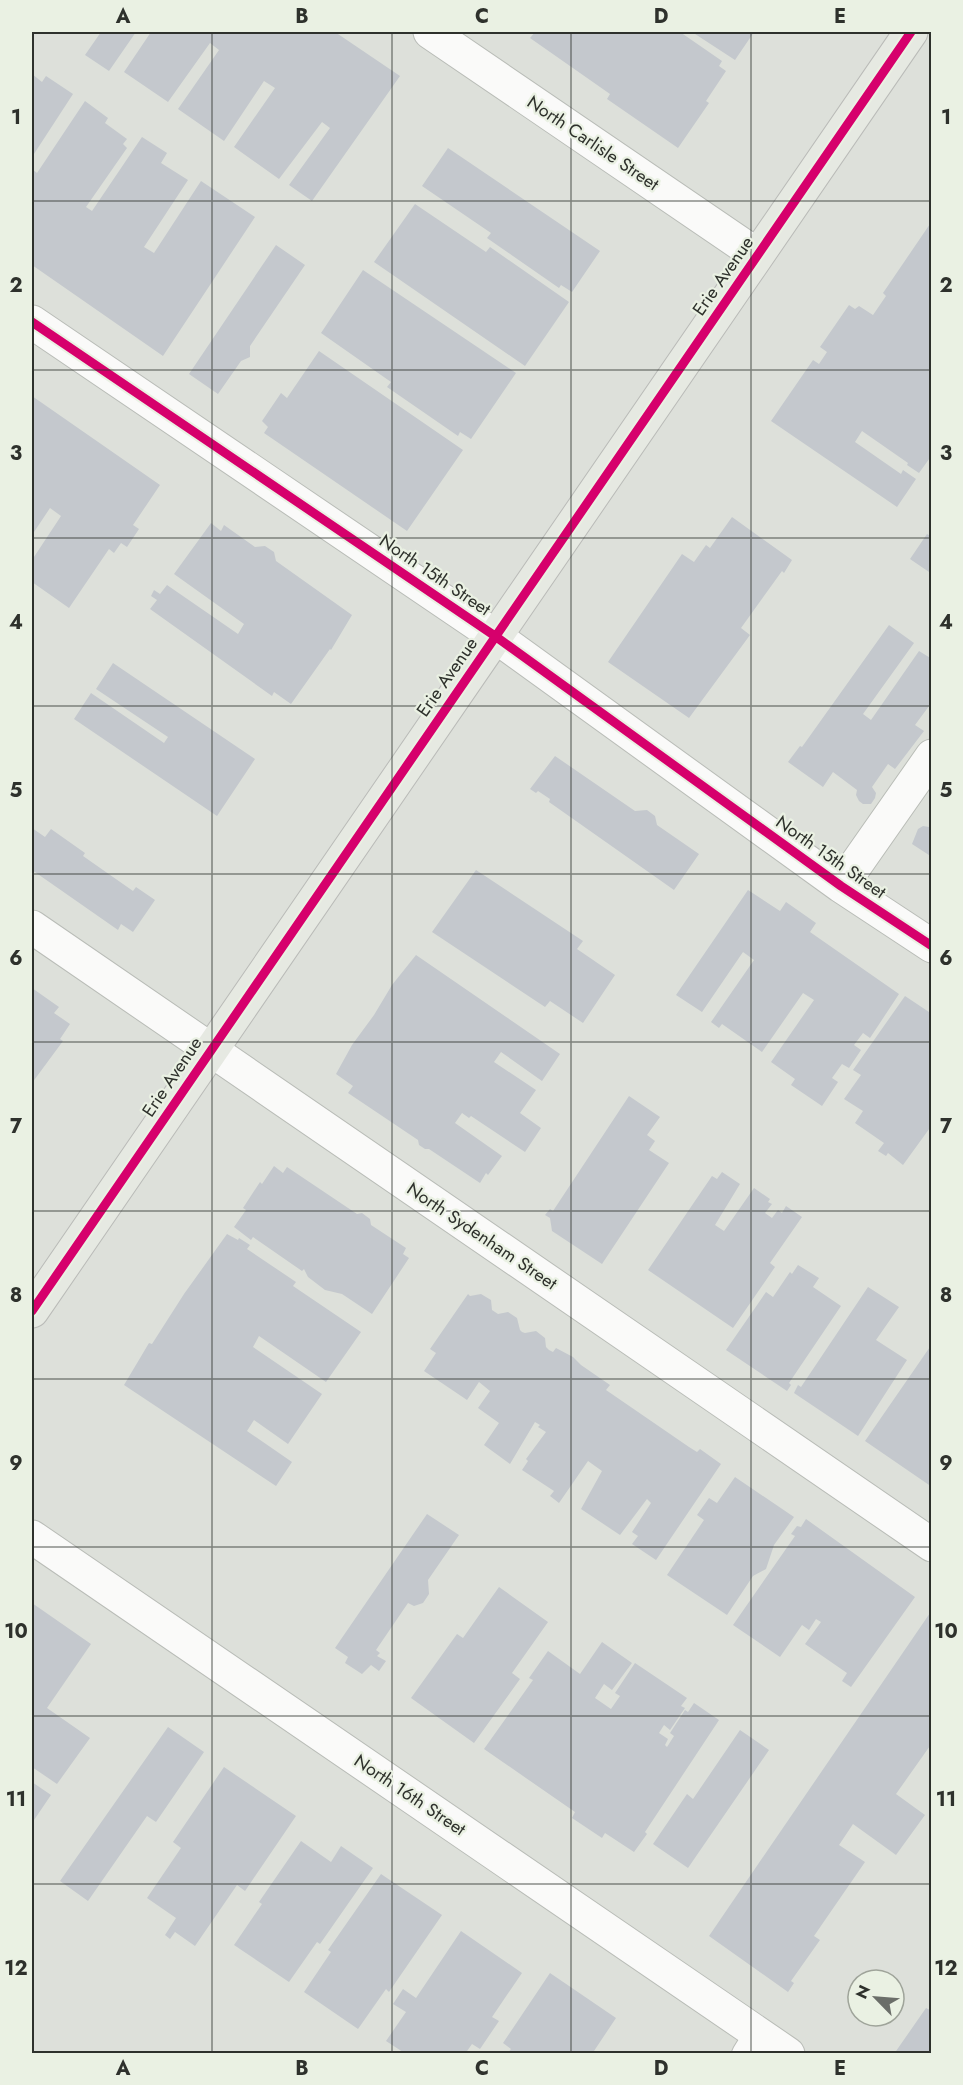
<svg xmlns="http://www.w3.org/2000/svg" width="963" height="2085" font-family="Jost,sans-serif">
<rect width="100%" height="100%" fill="#dde0da"/>
<path fill="#c4c8cd" d="M 101,32 L 136,32 L 109,71 L 85,55 Z
M 151,32 L 335,32 L 400,76 L 312,201 L 289,185 L 330,128 L 322,122 L 279,179 L 234,147 L 275,88 L 264,81 L 224,141 L 178,109 L 219,50 L 210,43 L 168,102 L 124,72 Z
M 535,32 L 680,32 L 722,61 L 719,66 L 726,71 L 706,101 L 709,103 L 678,148 L 607,99 L 610,94 L 530,38 Z
M 692,32 L 754,32 L 735,60 Z
M 32,74 L 42,82 L 46,76 L 73,94 L 32,157 Z
M 85,101 L 108,118 L 105,123 L 127,139 L 123,144 L 127,148 L 86,207 L 92,211 L 142,137 L 167,153 L 161,163 L 188,180 L 144,247 L 154,253 L 201,181 L 255,217 L 163,356 L 32,265 L 32,169 L 37,173 Z
M 448,148 L 600,251 L 572,292 L 561,285 L 559,288 L 487,238 L 491,233 L 422,186 Z
M 415,204 L 486,252 L 490,247 L 569,302 L 525,366 L 374,262 Z
M 932,221 L 932,455 L 919,473 L 907,465 L 908,463 L 862,431 L 855,442 L 901,474 L 903,470 L 916,479 L 897,507 L 771,421 L 813,360 L 819,364 L 827,352 L 820,347 L 849,305 L 855,309 L 859,306 L 873,315 L 886,296 L 883,293 Z
M 276,245 L 305,265 L 250,346 L 250,357 L 241,361 L 218,394 L 189,374 Z
M 363,270 L 516,373 L 471,439 L 460,432 L 458,436 L 387,387 L 391,382 L 321,333 Z
M 319,351 L 463,450 L 407,531 L 264,433 L 268,427 L 262,421 L 281,393 L 287,398 Z
M 32,396 L 160,485 L 133,525 L 139,529 L 127,547 L 121,543 L 114,553 L 109,549 L 69,608 L 32,582 L 32,560 L 61,516 L 50,508 L 32,535 Z
M 732,517 L 792,560 L 784,573 L 782,571 L 741,628 L 750,635 L 689,718 L 608,662 L 682,554 L 694,562 L 706,545 L 710,548 Z
M 211,523 L 221,531 L 224,525 L 255,547 L 265,546 L 274,552 L 276,561 L 352,615 L 331,650 L 330,649 L 291,704 L 274,692 L 272,696 L 150,609 L 157,600 L 151,596 L 154,590 L 160,594 L 167,585 L 238,634 L 244,624 L 174,574 Z
M 927,534 L 932,537 L 932,574 L 910,559 Z
M 889,625 L 914,643 L 863,714 L 871,720 L 919,651 L 932,659 L 932,702 L 915,725 L 924,731 L 895,769 L 888,764 L 872,787 L 876,793 L 875,798 L 871,804 L 863,804 L 859,801 L 856,795 L 857,790 L 833,772 L 823,787 L 788,762 L 800,746 L 802,747 Z
M 113,663 L 255,759 L 217,816 L 74,719 L 91,693 L 164,743 L 168,737 L 96,689 Z
M 555,756 L 635,811 L 647,810 L 655,816 L 657,825 L 699,854 L 674,890 L 549,802 L 550,799 L 538,791 L 536,793 L 530,789 Z
M 932,823 L 932,857 L 912,844 L 918,829 L 923,826 L 929,827 Z
M 32,828 L 45,837 L 51,829 L 85,853 L 83,856 L 133,891 L 136,887 L 155,900 L 133,932 L 121,924 L 118,930 L 32,870 Z
M 476,870 L 583,941 L 577,949 L 615,975 L 583,1023 L 550,1001 L 545,1007 L 432,932 Z
M 748,890 L 780,911 L 786,902 L 816,923 L 810,932 L 899,994 L 870,1038 L 863,1033 L 854,1045 L 861,1050 L 849,1068 L 842,1064 L 832,1078 L 838,1082 L 822,1106 L 791,1085 L 795,1079 L 771,1062 L 814,1000 L 803,993 L 762,1052 L 722,1024 L 719,1028 L 711,1022 L 754,960 L 743,952 L 702,1012 L 676,995 Z
M 416,955 L 560,1054 L 542,1081 L 501,1052 L 494,1062 L 536,1090 L 520,1113 L 541,1128 L 525,1152 L 471,1116 L 469,1118 L 462,1113 L 455,1123 L 502,1156 L 488,1175 L 486,1173 L 480,1183 L 429,1149 L 425,1149 L 419,1145 L 418,1140 L 348,1093 L 353,1086 L 336,1074 L 352,1045 L 374,1015 L 392,985 Z
M 32,988 L 59,1007 L 54,1013 L 70,1024 L 60,1039 L 63,1041 L 32,1083 Z
M 905,996 L 932,1014 L 932,1125 L 903,1165 L 888,1153 L 886,1156 L 878,1151 L 884,1143 L 855,1123 L 863,1111 L 844,1099 L 861,1075 L 853,1070 Z
M 629,1096 L 660,1117 L 647,1135 L 655,1141 L 649,1150 L 669,1163 L 602,1264 L 552,1231 L 550,1218 L 545,1215 L 550,1209 L 553,1211 Z
M 274,1166 L 283,1173 L 287,1167 L 357,1214 L 362,1213 L 370,1219 L 371,1225 L 406,1248 L 403,1254 L 409,1258 L 372,1314 L 342,1294 L 325,1290 L 308,1277 L 304,1269 L 302,1271 L 253,1237 L 251,1240 L 234,1227 L 246,1210 L 243,1208 L 260,1182 L 262,1184 Z
M 722,1172 L 740,1184 L 715,1225 L 724,1231 L 754,1188 L 770,1199 L 768,1202 L 772,1204 L 765,1213 L 772,1218 L 778,1210 L 782,1213 L 786,1206 L 802,1217 L 770,1263 L 775,1267 L 733,1328 L 648,1270 L 712,1176 L 717,1179 Z
M 227,1234 L 238,1240 L 239,1238 L 250,1245 L 247,1249 L 296,1282 L 293,1286 L 361,1332 L 326,1382 L 259,1336 L 253,1347 L 322,1394 L 288,1444 L 254,1420 L 247,1431 L 292,1462 L 276,1486 L 124,1385 L 149,1343 L 152,1344 L 184,1294 Z
M 798,1265 L 819,1278 L 813,1287 L 841,1306 L 789,1383 L 791,1385 L 787,1391 L 726,1350 L 766,1292 L 773,1297 L 790,1272 L 792,1274 Z
M 868,1287 L 899,1307 L 876,1340 L 907,1360 L 858,1436 L 794,1393 L 798,1385 L 801,1387 Z
M 468,1294 L 470,1296 L 481,1294 L 491,1300 L 492,1310 L 498,1314 L 508,1312 L 517,1318 L 520,1330 L 522,1332 L 525,1333 L 536,1331 L 545,1338 L 546,1347 L 549,1350 L 553,1352 L 556,1348 L 573,1357 L 581,1365 L 610,1385 L 606,1390 L 689,1447 L 697,1452 L 700,1449 L 721,1464 L 656,1560 L 632,1544 L 638,1536 L 632,1532 L 651,1503 L 647,1499 L 620,1535 L 581,1509 L 602,1471 L 588,1461 L 559,1503 L 550,1496 L 554,1491 L 522,1470 L 528,1461 L 526,1459 L 546,1432 L 538,1427 L 540,1425 L 535,1422 L 510,1464 L 484,1445 L 499,1423 L 478,1408 L 490,1391 L 479,1382 L 467,1400 L 424,1371 L 436,1353 L 430,1349 Z
M 932,1344 L 932,1487 L 865,1441 Z
M 735,1477 L 794,1517 L 774,1545 L 766,1569 L 753,1576 L 727,1615 L 667,1575 L 704,1520 L 697,1515 L 709,1498 L 717,1503 Z
M 427,1514 L 459,1535 L 428,1580 L 429,1594 L 423,1603 L 414,1606 L 408,1603 L 376,1650 L 380,1653 L 377,1656 L 386,1661 L 379,1671 L 371,1665 L 362,1674 L 345,1663 L 348,1657 L 335,1648 Z
M 806,1519 L 915,1597 L 851,1687 L 842,1681 L 847,1673 L 805,1644 L 821,1622 L 816,1619 L 809,1630 L 802,1625 L 780,1657 L 733,1625 L 795,1536 L 791,1534 L 797,1526 L 801,1527 Z
M 499,1587 L 548,1622 L 512,1673 L 520,1679 L 474,1743 L 411,1698 L 457,1634 L 463,1638 Z
M 32,1603 L 91,1644 L 47,1708 L 90,1738 L 57,1784 L 32,1767 Z
M 930,1613 L 932,1614 L 932,1743 L 896,1794 L 925,1815 L 896,1855 L 853,1824 L 839,1845 L 865,1862 L 814,1936 L 820,1940 L 791,1981 L 794,1983 L 788,1992 L 709,1936 Z
M 602,1642 L 632,1663 L 612,1690 L 604,1684 L 595,1698 L 611,1709 L 620,1696 L 615,1693 L 635,1663 L 687,1698 L 681,1706 L 685,1708 L 670,1730 L 664,1725 L 659,1733 L 668,1739 L 665,1745 L 667,1747 L 674,1736 L 670,1733 L 685,1710 L 688,1712 L 694,1703 L 719,1720 L 645,1832 L 647,1834 L 634,1852 L 605,1833 L 602,1838 L 572,1818 L 575,1812 L 484,1749 L 533,1680 L 529,1678 L 548,1651 L 580,1674 Z
M 168,1727 L 204,1752 L 156,1822 L 147,1816 L 88,1901 L 60,1881 Z
M 740,1730 L 769,1750 L 688,1868 L 653,1844 L 687,1794 L 693,1799 Z
M 224,1767 L 296,1816 L 245,1891 L 237,1885 L 195,1946 L 175,1932 L 170,1939 L 165,1935 L 176,1918 L 147,1898 L 181,1848 L 173,1842 Z
M 32,1782 L 51,1795 L 32,1823 Z
M 301,1841 L 331,1862 L 341,1846 L 373,1868 L 320,1944 L 317,1942 L 289,1982 L 234,1945 L 262,1904 L 259,1902 Z
M 381,1874 L 442,1915 L 389,1992 L 386,1989 L 358,2029 L 304,1992 L 331,1952 L 328,1950 Z
M 461,1931 L 522,1973 L 492,2017 L 499,2021 L 480,2049 L 472,2044 L 465,2054 L 406,2054 L 386,2041 L 406,2012 L 393,2004 L 403,1989 L 416,1998 Z
M 550,1973 L 616,2018 L 592,2054 L 507,2054 L 511,2049 L 503,2043 Z
M 926,2008 L 932,2011 L 932,2054 L 894,2054 Z"/>
<g fill="none" stroke-linecap="round" stroke-linejoin="round">
<defs>
<path id="service" d="M 745,2054 L 758,2033"/>
<path id="minor" d="M 430,32 L 757,255
M 32,322 L 495,636 L 841,886 L 932,946
M 841,886 L 932,756
M 32,927 L 932,1545
M 32,1537 L 788,2054"/>
<path id="primary" d="M 32,1311 L 911,32"/>
</defs>
<use href="#service" stroke="#b9bcb7" stroke-width="28"/>
<use href="#minor" stroke="#b9bcb7" stroke-width="35"/>
<use href="#primary" stroke="#babbb8" stroke-width="35"/>
<use href="#service" stroke="#fafaf9" stroke-width="26"/>
<use href="#minor" stroke="#fafaf9" stroke-width="33"/>
<use href="#primary" stroke="#e6e9e2" stroke-width="33"/>
<defs>
<path id="cycleway" d="M 32,322 L 495,636 L 841,886 L 932,946
M 32,1311 L 911,32"/>
</defs>
<use href="#cycleway" stroke="#eaf1e3" stroke-width="13"/>
<use href="#cycleway" stroke="#d6006c" stroke-width="9"/>
</g>
<path fill="none" stroke="#2e312c" stroke-width="1.5" stroke-opacity="0.55" d="M 212,32 L 212,2054M 392,32 L 392,2054M 571,32 L 571,2054M 751,32 L 751,2054M 32,201 L 932,201M 32,370 L 932,370M 32,538 L 932,538M 32,706 L 932,706M 32,874 L 932,874M 32,1042 L 932,1042M 32,1211 L 932,1211M 32,1379 L 932,1379M 32,1547 L 932,1547M 32,1716 L 932,1716M 32,1884 L 932,1884"/>
<g text-anchor="middle" stroke-width="4.5" stroke-linejoin="round" paint-order="stroke">
<g font-size="18" fill="#2e312c" stroke="#eaf1e3">
<text transform="translate(593 143) rotate(34)" y="6">North Carlisle Street</text>
<text transform="translate(723 276) rotate(-55)" y="6">Erie Avenue</text>
<text transform="translate(435 575) rotate(34)" y="6">North 15th Street</text>
<text transform="translate(447 677) rotate(-55)" y="6">Erie Avenue</text>
<text transform="translate(831 857) rotate(35)" y="6">North 15th Street</text>
<text transform="translate(172 1077) rotate(-56)" y="6">Erie Avenue</text>
<text transform="translate(482 1236) rotate(34)" y="6">North Sydenham Street</text>
<text transform="translate(410 1795) rotate(34)" y="6">North 16th Street</text>
</g>
</g>
<rect width="963" height="2085" fill="none" stroke="#eaf1e3" stroke-width="66"/>
<g transform="translate(876 1998) rotate(295)"><circle r="28" fill="#eaf1e3" stroke="#9fa49a" stroke-width="1.5"/>
<path d="M0-4.5L10 22L0 15L-10 22Z" fill="#6b6e69"/>
<text y="-9" font-size="16" font-weight="bold" text-anchor="middle" fill="#2e312c">N</text>
</g>
<rect x="33" y="33" width="897" height="2019" fill="none" stroke="#2e312c" stroke-width="2"/>
<g font-size="20" text-anchor="middle" font-weight="bold" fill="#2e312c">
<text x="123" y="23">A</text>
<text x="302" y="23">B</text>
<text x="482" y="23">C</text>
<text x="661" y="23">D</text>
<text x="840" y="23">E</text>
<text x="16" y="124">1</text>
<text x="946" y="124">1</text>
<text x="16" y="292">2</text>
<text x="946" y="292">2</text>
<text x="16" y="460">3</text>
<text x="946" y="460">3</text>
<text x="16" y="629">4</text>
<text x="946" y="629">4</text>
<text x="16" y="797">5</text>
<text x="946" y="797">5</text>
<text x="16" y="965">6</text>
<text x="946" y="965">6</text>
<text x="16" y="1133">7</text>
<text x="946" y="1133">7</text>
<text x="16" y="1302">8</text>
<text x="946" y="1302">8</text>
<text x="16" y="1470">9</text>
<text x="946" y="1470">9</text>
<text x="16" y="1638">10</text>
<text x="946" y="1638">10</text>
<text x="16" y="1806">11</text>
<text x="946" y="1806">11</text>
<text x="16" y="1975">12</text>
<text x="946" y="1975">12</text>
<text x="123" y="2075">A</text>
<text x="302" y="2075">B</text>
<text x="482" y="2075">C</text>
<text x="661" y="2075">D</text>
<text x="840" y="2075">E</text>
</g>
</svg>
